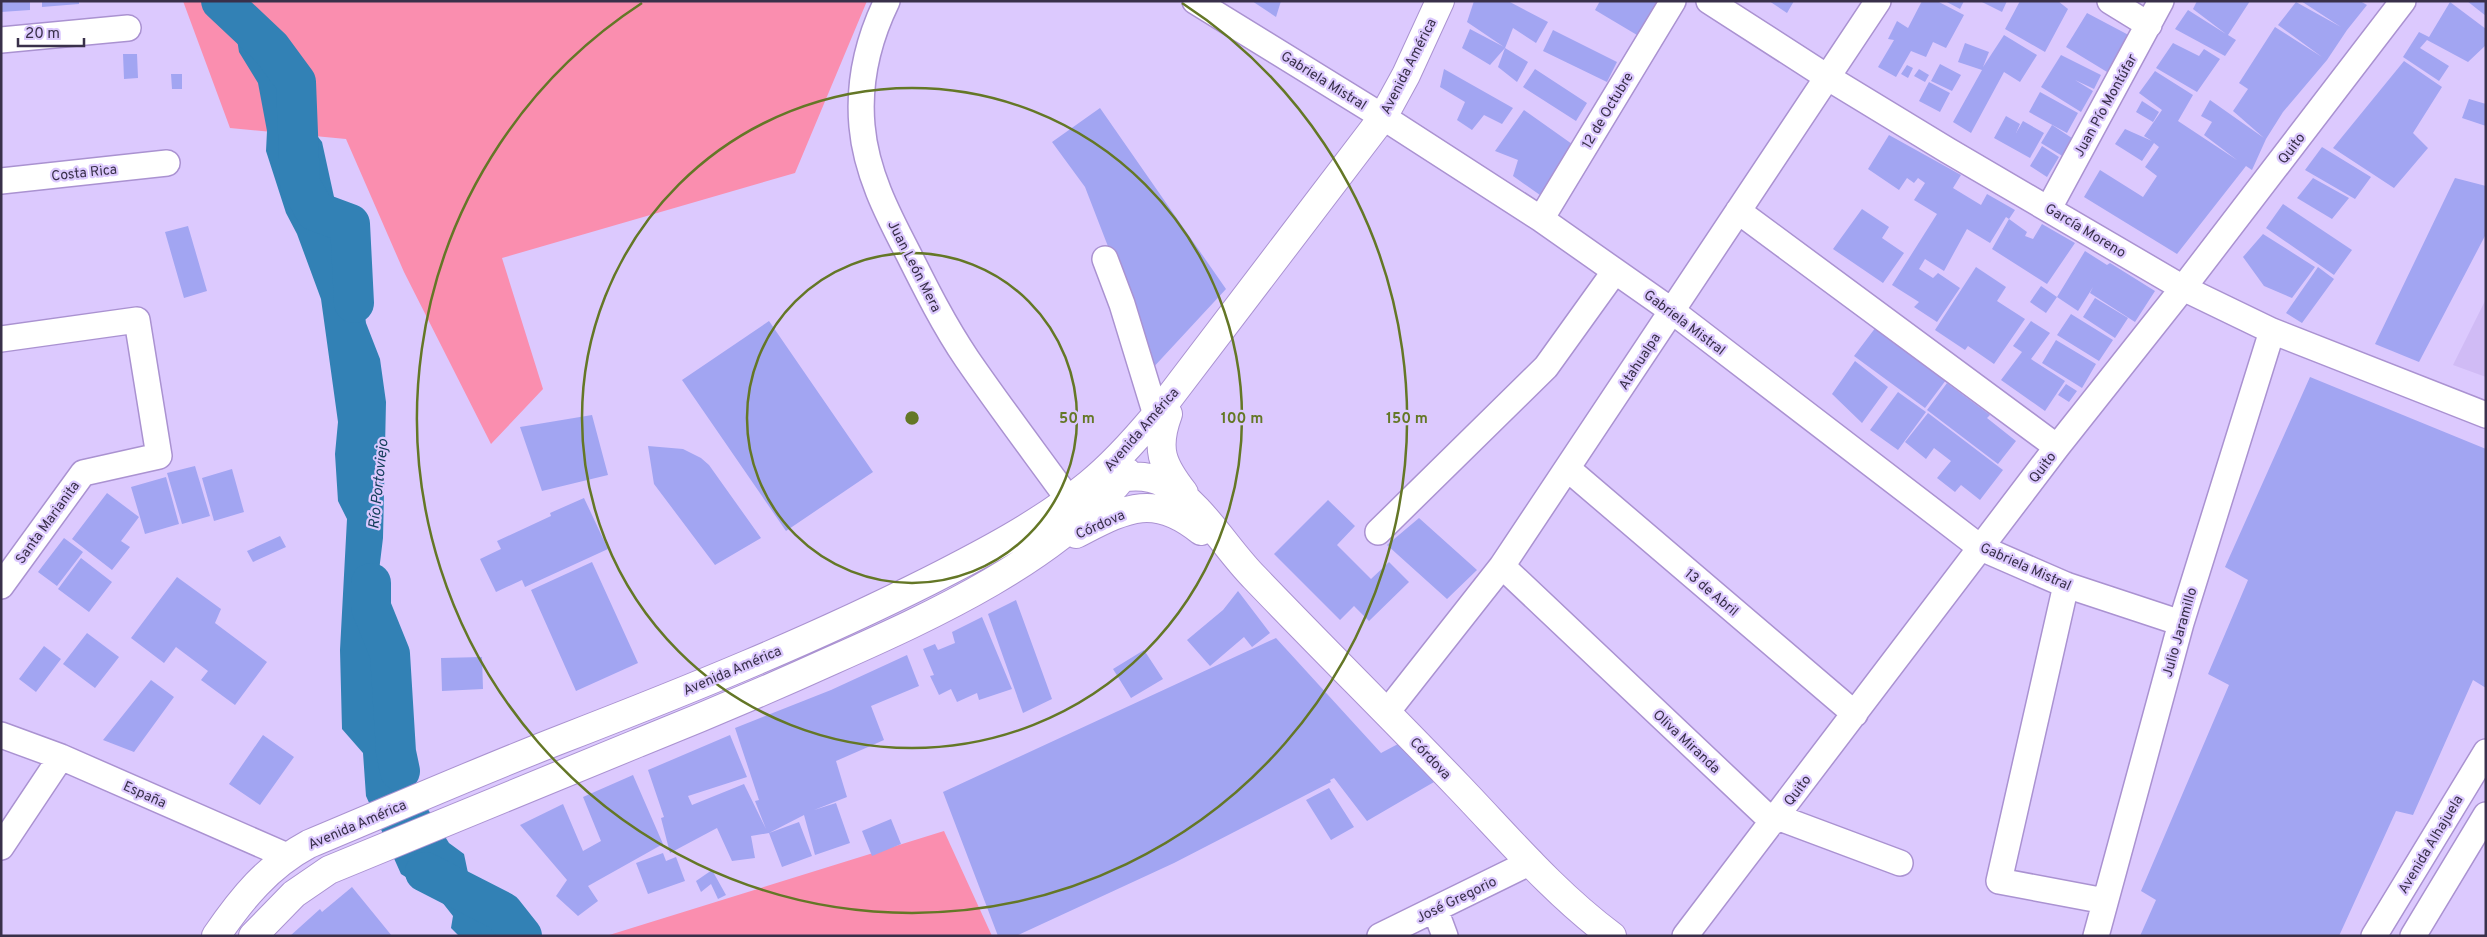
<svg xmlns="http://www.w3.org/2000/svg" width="2487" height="937" font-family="Overpass,sans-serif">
<rect width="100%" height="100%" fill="#dcc9fe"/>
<path fill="#d0bbf5" d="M 2486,299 L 2486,377 L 2453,365 Z"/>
<path fill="#fa8eaf" d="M 183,1 L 867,1 L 795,173 L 502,258 L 543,389 L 491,444 L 404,272 L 346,139 L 230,128 Z
M 944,831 L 992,936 L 606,936 Z"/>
<path fill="#3281b5" d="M 211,1 L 237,1 C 253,37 233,41 284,42 L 274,74 L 289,107 L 311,128 L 322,142 L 336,206 L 359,273 L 366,323 L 380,359 L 386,402 L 383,538 L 379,571 L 384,607 L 383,654 L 386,705 L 403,733 L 409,779 L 449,843 L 464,854 L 468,873 L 468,885 L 479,909 L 497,917 L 531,922 L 541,936 L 459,936 L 451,928 L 453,916 L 438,897 L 401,874 L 366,796 L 363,753 L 342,729 L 340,650 L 347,519 L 338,501 L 335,454 L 338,422 L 321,299 L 297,234 L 286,213 L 266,151 L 267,131 L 258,83 L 239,52 L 237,39 L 218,18 Z"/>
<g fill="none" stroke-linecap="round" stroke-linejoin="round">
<path stroke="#3281b5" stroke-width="40" d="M 221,1 L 271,48 L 296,82 L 300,184 L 315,211 L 350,224 L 354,303
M 371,583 L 371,607 L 390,654 L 396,752 L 400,771
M 425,872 L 503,912 L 522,936"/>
</g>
<path fill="#a2a5f2" d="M 1,1 L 30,1 L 30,10 L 1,12 Z
M 42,1 L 79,1 L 79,4 L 42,7 Z
M 1252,1 L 1281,1 L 1276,17 Z
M 1474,1 L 1508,1 L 1548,22 L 1536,43 L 1513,28 L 1505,48 L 1528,62 L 1517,82 L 1498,67 L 1505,48 L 1490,65 L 1462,48 L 1470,29 L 1504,47 L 1467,22 Z
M 1600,1 L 1658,1 L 1637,35 L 1595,10 Z
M 1769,1 L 1794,1 L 1787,13 Z
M 1922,1 L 1937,1 L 1964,15 L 1946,48 L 1933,42 L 1926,57 L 1911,51 L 1896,77 L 1878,67 L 1894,40 L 1888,39 L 1897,21 L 1908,28 Z
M 1945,1 L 1964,1 L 1960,9 Z
M 1980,1 L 2007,1 L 2002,12 Z
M 2020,1 L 2058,1 L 2068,9 L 2045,52 L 2005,29 Z
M 2197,1 L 2250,1 L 2228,35 L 2236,40 L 2225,56 L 2175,29 L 2188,10 L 2226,34 L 2193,9 Z
M 2301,1 L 2360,1 L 2367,5 L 2347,30 L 2327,60 L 2283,112 L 2266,139 L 2252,170 L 2246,166 L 2177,254 L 2084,197 L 2100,170 L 2143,197 L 2157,176 L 2145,167 L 2159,147 L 2154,143 L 2142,161 L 2115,144 L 2125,129 L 2152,141 L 2144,136 L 2162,110 L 2139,93 L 2155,71 L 2193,95 L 2178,121 L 2237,160 L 2204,135 L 2212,122 L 2201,116 L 2210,100 L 2264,138 L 2233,111 L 2248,89 L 2239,83 L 2275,27 L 2322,57 L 2278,25 L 2296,2 L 2341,27 Z
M 2467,1 L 2486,1 L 2486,16 Z
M 2450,2 L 2486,29 L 2486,45 L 2468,62 L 2427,40 L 2420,48 L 2449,66 L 2439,81 L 2403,57 L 2419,32 L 2429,37 Z
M 2087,13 L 2138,40 L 2112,75 L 2066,47 Z
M 1553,30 L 1617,62 L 1607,82 L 1543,51 Z
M 2004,35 L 2037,55 L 2020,82 L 2004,72 L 1971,133 L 1953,122 L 1982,70 L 1958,62 L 1965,43 L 1989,52 L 1983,67 Z
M 2173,43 L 2199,56 L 2204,49 L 2220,59 L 2197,92 L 2156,68 Z
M 123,54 L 137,54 L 138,78 L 124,79 Z
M 2061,55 L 2101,75 L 2094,89 L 2075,80 L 2093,91 L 2081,112 L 2041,87 Z
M 2404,61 L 2442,87 L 2413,133 L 2428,148 L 2394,188 L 2333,148 Z
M 1940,64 L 1961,75 L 1952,91 L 1931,81 Z
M 1907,65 L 1913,68 L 1908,78 L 1901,74 Z
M 1444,69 L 1513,108 L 1502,124 L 1484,115 L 1472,130 L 1457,120 L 1465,102 L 1440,87 Z
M 1535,69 L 1587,103 L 1576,121 L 1523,87 Z
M 1919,69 L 1929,75 L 1925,82 L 1914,76 Z
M 171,74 L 182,74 L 182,89 L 172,89 Z
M 1929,82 L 1950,93 L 1940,112 L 1919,101 Z
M 2040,92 L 2078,113 L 2067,133 L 2029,112 Z
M 2469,99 L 2486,104 L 2486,126 L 2462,118 Z
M 2142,101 L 2159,112 L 2153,122 L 2136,112 Z
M 1100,108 L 1226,289 L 1150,371 L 1133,311 L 1085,187 L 1052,142 Z
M 1524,110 L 1572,144 L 1540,195 L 1513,176 L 1518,160 L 1495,151 Z
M 2006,116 L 2020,124 L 2016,133 L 2023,121 L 2044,133 L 2030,158 L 1994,138 Z
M 2052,125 L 2075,140 L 2064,157 L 2041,143 Z
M 1889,135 L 1961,175 L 1953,188 L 1981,205 L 1987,194 L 2015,210 L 2009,219 L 2006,217 L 1990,243 L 1967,229 L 1944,271 L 1925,259 L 1919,269 L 1933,278 L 1938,273 L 1960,288 L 1937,322 L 1914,307 L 1919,302 L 1892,285 L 1937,214 L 1914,200 L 1925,183 L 1918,178 L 1914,183 L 1907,178 L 1899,190 L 1868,169 Z
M 2042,146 L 2059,157 L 2047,177 L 2030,166 Z
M 2322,147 L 2371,177 L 2355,199 L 2305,170 Z
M 2313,178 L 2349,198 L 2332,219 L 2297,198 Z
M 2455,178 L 2486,186 L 2486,234 L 2419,362 L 2375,344 Z
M 2283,204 L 2352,250 L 2334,275 L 2266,228 Z
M 1862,209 L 1889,227 L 1882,238 L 1904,253 L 1883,283 L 1833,249 Z
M 2009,219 L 2027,232 L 2025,236 L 2033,239 L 2042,224 L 2075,243 L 2047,284 L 1992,249 Z
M 188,226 L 207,291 L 184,298 L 165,232 Z
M 2263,234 L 2315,267 L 2292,298 L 2264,286 L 2243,257 Z
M 2085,251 L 2107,265 L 2110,263 L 2155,291 L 2135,322 L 2090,293 L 2093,287 L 2078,311 L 2057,297 Z
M 1976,267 L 2006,287 L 1997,301 L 2025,319 L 1994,364 L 1968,346 L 1965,350 L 1935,330 Z
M 2318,267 L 2334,279 L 2302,323 L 2286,313 Z
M 2041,286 L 2057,297 L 2046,313 L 2030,302 Z
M 2095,298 L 2128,318 L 2115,338 L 2083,317 Z
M 2071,314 L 2113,340 L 2099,361 L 2057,335 Z
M 769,321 L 873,472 L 786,531 L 682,380 Z
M 2031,321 L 2050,333 L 2031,359 L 2065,381 L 2045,411 L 2001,380 L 2022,352 L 2013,346 Z
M 1876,327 L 1946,380 L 1925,408 L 1854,356 Z
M 2056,340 L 2096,364 L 2082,388 L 2042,363 Z
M 1855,361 L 1888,387 L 1862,423 L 1832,394 Z
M 2310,377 L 2486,449 L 2486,688 L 2473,680 L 2413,815 L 2396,811 L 2339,936 L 2140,936 L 2156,900 L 2141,891 L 2229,685 L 2208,674 L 2248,580 L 2225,567 Z
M 1947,383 L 1990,415 L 1987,418 L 2016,441 L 1998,464 L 1927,410 Z
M 2066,384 L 2077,391 L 2069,402 L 2058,395 Z
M 1898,392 L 1926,412 L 1898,450 L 1870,430 Z
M 1928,413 L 2003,470 L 1980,500 L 1961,485 L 1955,492 L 1937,478 L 1951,461 L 1934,448 L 1926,459 L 1905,442 Z
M 592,415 L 608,475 L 542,491 L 520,427 Z
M 648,446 L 683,449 L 701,458 L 709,465 L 761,538 L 715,565 L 654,484 Z
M 195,466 L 210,516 L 182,524 L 167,473 Z
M 232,469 L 244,512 L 214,521 L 202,478 Z
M 166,477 L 179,524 L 145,534 L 131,487 Z
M 107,493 L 139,517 L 121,541 L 130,547 L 112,570 L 72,539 Z
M 584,498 L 608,549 L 525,587 L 522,580 L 496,592 L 480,559 L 501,549 L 497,541 L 551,516 L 550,513 Z
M 1328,500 L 1355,526 L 1337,545 L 1371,579 L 1389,562 L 1409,582 L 1369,621 L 1354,606 L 1340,620 L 1274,554 Z
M 1419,518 L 1477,570 L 1447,599 L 1387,545 Z
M 280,536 L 286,547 L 253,562 L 247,551 Z
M 64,538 L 83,552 L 57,586 L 38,572 Z
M 81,558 L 112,582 L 89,612 L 58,589 Z
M 592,562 L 638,663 L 576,691 L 531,590 Z
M 177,577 L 221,609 L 215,623 L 267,662 L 235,705 L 201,680 L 208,671 L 176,647 L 164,663 L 131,638 Z
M 1238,591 L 1270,633 L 1252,647 L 1244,637 L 1210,666 L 1187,640 L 1223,610 Z
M 1016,600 L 1052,699 L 1023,713 L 988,614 Z
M 982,617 L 1012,689 L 979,700 L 977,693 L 957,702 L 951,689 L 939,695 L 930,676 L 934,675 L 923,649 L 935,644 L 938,650 L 955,643 L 952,632 Z
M 87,633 L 119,657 L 95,688 L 63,664 Z
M 1276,638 L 1381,753 L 1398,744 L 1434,782 L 1367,821 L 1334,778 L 1330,780 L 1331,782 L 1174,863 L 1016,936 L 998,936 L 943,792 Z
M 44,646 L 61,659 L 36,692 L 19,679 Z
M 1144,650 L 1163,679 L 1131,698 L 1113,669 Z
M 907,655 L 919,686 L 871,706 L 884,740 L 836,761 L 847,797 L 814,810 L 836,803 L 850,843 L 815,855 L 804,815 L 769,833 L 799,822 L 812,856 L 782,867 L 769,833 L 751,836 L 755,858 L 732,861 L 717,828 L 670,853 L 661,818 L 664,817 L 648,770 L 730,735 L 747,777 L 688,796 L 692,805 L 744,784 L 766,829 L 755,801 L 759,800 L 735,728 L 831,690 Z
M 482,657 L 483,689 L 442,691 L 441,658 Z
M 151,680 L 174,697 L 134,752 L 103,740 Z
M 263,735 L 294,757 L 260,805 L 229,784 Z
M 633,775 L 663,844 L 588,886 L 598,901 L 578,916 L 556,896 L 567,880 L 520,825 L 563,804 L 583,851 L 601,841 L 583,797 Z
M 1329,788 L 1354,827 L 1331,840 L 1306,800 Z
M 891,819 L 901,844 L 872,856 L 862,831 Z
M 663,853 L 666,861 L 676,857 L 685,881 L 648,894 L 636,863 Z
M 712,870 L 726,895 L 718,899 L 711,884 L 701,892 L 696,881 Z
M 352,887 L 392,936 L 290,936 L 320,909 L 322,912 Z"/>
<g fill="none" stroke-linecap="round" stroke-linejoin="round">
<defs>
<path id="street" d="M 887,1 C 868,40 858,82 862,126 C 866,172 887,213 908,253 C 926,289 944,325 967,359 C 1000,407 1035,453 1069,500
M 1195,1 L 1383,117 L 1541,219 L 1615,271 L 1672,311 L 1981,548 L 2066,585 L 2181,623
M 1709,1 L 1827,77 L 1947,150 L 2183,288 L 2272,331 L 2486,415
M 2110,1 L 2149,25
M 1,40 L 128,28
M 1,181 L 167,163
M 2049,208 L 2161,1
M 1738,211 L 2057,447
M 1541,219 L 1673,1
M 1105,259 L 1122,304 L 1156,415
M 1,339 L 137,320 L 159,456 L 83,473 L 1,586
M 1568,469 L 1855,714
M 1378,532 L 1546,367 L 1615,271
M 1502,566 L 1773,822 L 1777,817 L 1900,863
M 2066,585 L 1999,881 L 2105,901
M 1387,712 L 1502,566 L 1878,1
M 1,735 L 61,757 L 287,856
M 1,847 L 61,757
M 1435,909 L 1445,936
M 1380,936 L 1531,862
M 1685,936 L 2057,447 L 2183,288 L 2403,1
M 2096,936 L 2181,623 L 2272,331
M 2374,936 L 2486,752
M 2413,936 L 2486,815"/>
<path id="secondary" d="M 1168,414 C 1155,449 1162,465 1184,493
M 1109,481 C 1128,475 1146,474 1164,483 C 1202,504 1225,548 1255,578 C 1322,648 1391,716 1458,786 C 1507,837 1554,893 1612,936
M 1076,534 C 1125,509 1153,492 1201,531
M 216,936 C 242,898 268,866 309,844 C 393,809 477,772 562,739 C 686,691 810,641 929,581 C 984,553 1040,524 1089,484 C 1114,464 1135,440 1156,415 L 1383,117 L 1406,75 L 1440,1
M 253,936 L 294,894 L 329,870 C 432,827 535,785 638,743 C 703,717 769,689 833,660 C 932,616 1058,559 1127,472"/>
</defs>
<use href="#street" stroke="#aa92d1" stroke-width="28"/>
<use href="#secondary" stroke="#aa92d1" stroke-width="30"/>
<use href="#street" stroke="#fff" stroke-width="25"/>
<use href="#secondary" stroke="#fff" stroke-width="28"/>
</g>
<g fill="none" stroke="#647726" stroke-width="2.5">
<circle cx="912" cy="418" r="165"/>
<circle cx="912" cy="418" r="330"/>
<path d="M1182 3A495 495 0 1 1 642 3"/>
</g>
<g text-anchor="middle" stroke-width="4.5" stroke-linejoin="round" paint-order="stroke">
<g font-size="14" fill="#39304a" stroke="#dcc9fe">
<text transform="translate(1408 66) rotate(-63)" y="5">Avenida América</text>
<text transform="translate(1324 80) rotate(32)" y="5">Gabriela Mistral</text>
<text transform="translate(2105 105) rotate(-61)" y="5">Juan Pío Montúfar</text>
<text transform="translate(1607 110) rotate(-59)" y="5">12 de Octubre</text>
<text transform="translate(2291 148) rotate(-53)" y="5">Quito</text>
<text transform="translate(84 172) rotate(-6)" y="5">Costa Rica</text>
<text transform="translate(2086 230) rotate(31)" y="5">García Moreno</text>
<text transform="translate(915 266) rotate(63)" y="5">Juan León Mera</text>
<text transform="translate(1685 322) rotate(37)" y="5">Gabriela Mistral</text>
<text transform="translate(1639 361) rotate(-57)" y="5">Atahualpa</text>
<text transform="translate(1141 429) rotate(-49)" y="5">Avenida América</text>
<text transform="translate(2042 467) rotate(-53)" y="5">Quito</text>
<text transform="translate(47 522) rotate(-54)" y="5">Santa Marianita</text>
<text transform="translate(1100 524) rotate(-24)" y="5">Córdova</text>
<text transform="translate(2026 566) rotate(24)" y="5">Gabriela Mistral</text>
<text transform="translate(1712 592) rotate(40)" y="5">13 de Abril</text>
<text transform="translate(2179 632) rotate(-74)" y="5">Julio Jaramillo</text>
<text transform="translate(732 670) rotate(-23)" y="5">Avenida América</text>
<text transform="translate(1687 741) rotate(43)" y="5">Oliva Miranda</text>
<text transform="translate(1431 758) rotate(46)" y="5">Córdova</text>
<text transform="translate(1797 790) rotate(-53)" y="5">Quito</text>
<text transform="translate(145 794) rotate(24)" y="5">España</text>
<text transform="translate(357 824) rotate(-23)" y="5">Avenida América</text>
<text transform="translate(2430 844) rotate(-59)" y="5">Avenida Alhajuela</text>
<text transform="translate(1456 899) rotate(-26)" y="5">José Gregorio</text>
</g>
<g font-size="15" font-style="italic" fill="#133e5a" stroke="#dcc9fe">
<text transform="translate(378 484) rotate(-84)" y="5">Río Portoviejo</text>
</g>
</g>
<circle cx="912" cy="418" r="8" fill="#647726" stroke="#dcc9fe" stroke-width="2.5"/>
<g font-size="15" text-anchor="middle" font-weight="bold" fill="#647726" stroke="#dcc9fe" stroke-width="4.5" stroke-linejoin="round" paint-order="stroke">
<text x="1077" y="423">50 m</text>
<text x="1242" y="423">100 m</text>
<text x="1407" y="423">150 m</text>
</g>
<rect width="2487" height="937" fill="none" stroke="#39304a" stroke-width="5"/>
<path d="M18 38v8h66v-8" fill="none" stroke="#39304a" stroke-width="2.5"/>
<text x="25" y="38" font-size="15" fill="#39304a" stroke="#dcc9fe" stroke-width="4" paint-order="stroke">20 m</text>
</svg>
